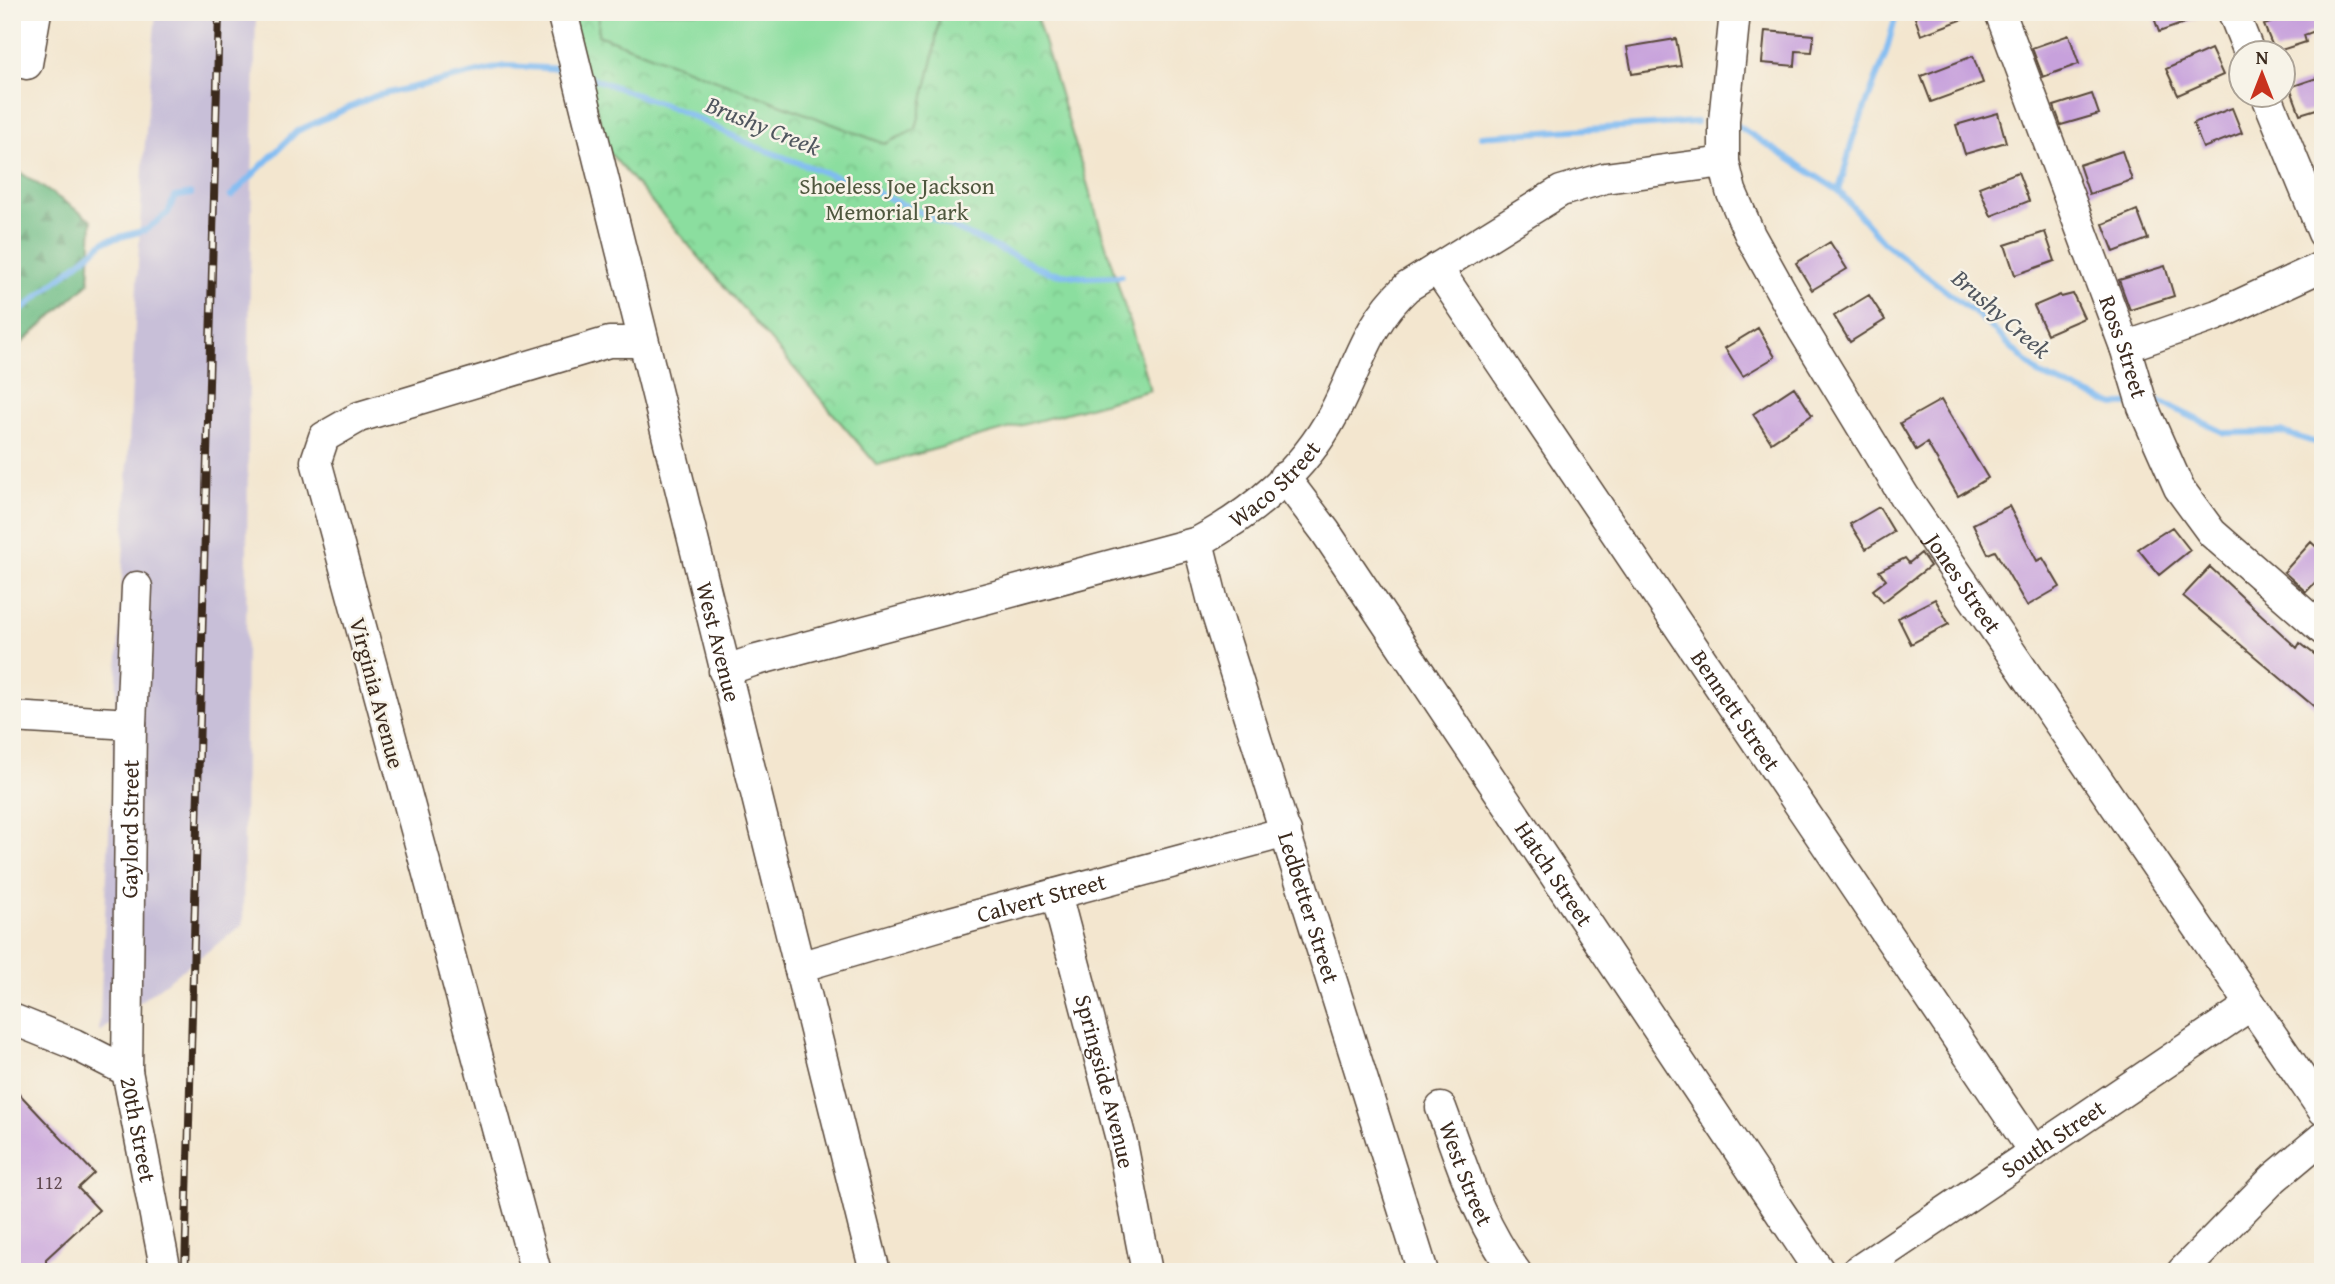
<svg xmlns="http://www.w3.org/2000/svg" width="2335" height="1284" font-family="'Gentium Book Plus',serif">
<defs>
<pattern id="forest-firs" width="22" height="20" patternUnits="userSpaceOnUse" patternTransform="scale(1.75)"><rect width="22" height="20" fill="#70bd86"/><path d="M5 1l3.5 6h-7zM16 11l3.5 6h-7z" fill="#5d9a6d"/></pattern>
<pattern id="park-crowns" width="20" height="18" patternUnits="userSpaceOnUse" patternTransform="scale(1.75)"><rect width="20" height="18" fill="#8bde9f"/><path d="M2 6a3 3 0 1 1 6 0M12 15a3 3 0 1 1 6 0" fill="none" stroke="#79bf88"/></pattern>
</defs>
<rect width="100%" height="100%" fill="#f7f3e8"/>
<filter id="ink" filterUnits="userSpaceOnUse"><feTurbulence type="fractalNoise" baseFrequency=".0143" numOctaves="2"/><feDisplacementMap in="SourceGraphic" scale="14" xChannelSelector="R" yChannelSelector="G"/><feConvolveMatrix kernelMatrix="1 2 1 2 8 2 1 2 1" color-interpolation-filters="sRGB"/></filter>
<filter id="wash" filterUnits="userSpaceOnUse"><feTurbulence type="fractalNoise" baseFrequency=".00686" numOctaves="4" result="noise"/><feDisplacementMap in="SourceGraphic" scale="28" xChannelSelector="R" yChannelSelector="G"/><feGaussianBlur stdDeviation="1.57" result="paint"/><feColorMatrix in="noise" values="0 0 0 0 0 0 0 0 0 0 0 0 0 0 0 0 0 1.4 0 .05"/><feComposite in="paint" operator="in"/></filter>
<g filter="url(#wash)">
<rect width="100%" height="100%" fill="#f3e6cf"/>
<path fill="#c8bfd8" d="M 156,12 L 256,12 L 250,271 L 243,925 L 99,1032 L 143,167 Z"/>
<path fill="url(#forest-firs)" stroke="#567452" stroke-width="2" d="M 12,167 L 92,220 L 89,283 L 12,352 Z"/>
<path fill="url(#park-crowns)" stroke="#63845e" stroke-width="2" d="M 568,12 L 1035,12 L 1150,390 L 877,465 L 609,152 Z"/>
<path fill="#8bde9f" stroke="#63845e" stroke-width="2" d="M 599,12 L 940,12 L 933,59 L 916,129 L 885,144 L 598,35 Z"/>
<g fill="none" stroke-linecap="round" stroke-linejoin="round">
<path stroke="#80bbf2" stroke-width="6" d="M 589,77 L 683,112 L 754,146 L 876,192 L 1049,272 L 1083,277 L 1121,276
M 1738,126 L 1839,191 L 1883,242 L 1981,318 L 2040,375 L 2115,405 L 2132,403
M 1481,136 L 1696,122
M 1839,191 L 1853,138 L 1885,56 L 1897,12
M 231,196 L 297,131 L 375,96 L 505,66 L 566,69
M 12,318 L 105,241 L 146,230 L 168,213 L 174,197 L 191,194
M 2149,401 L 2157,400 L 2225,433 L 2282,432 L 2323,445"/>
</g>
<g id="blocks">
<path fill="#c7a1dc" d="M 1913,12 L 1977,12 L 1977,14 L 1921,35 Z
M 2152,12 L 2207,12 L 2207,15 L 2159,32 Z
M 2311,12 L 2323,12 L 2323,28 L 2304,35 L 2306,42 L 2275,52 L 2264,25 L 2292,15 L 2293,19 Z
M 1765,31 L 1814,35 L 1812,52 L 1796,51 L 1795,66 L 1762,63 Z
M 2069,35 L 2079,64 L 2043,77 L 2032,48 Z
M 1676,39 L 1681,66 L 1632,74 L 1627,47 Z
M 2211,49 L 2223,75 L 2178,95 L 2166,69 Z
M 1973,56 L 1983,83 L 1931,102 L 1921,76 Z
M 2323,76 L 2323,107 L 2300,114 L 2290,87 Z
M 2092,94 L 2099,114 L 2061,125 L 2054,106 Z
M 2232,108 L 2242,133 L 2203,148 L 2193,123 Z
M 1998,113 L 2006,142 L 1965,154 L 1956,125 Z
M 2122,151 L 2132,180 L 2089,194 L 2079,165 Z
M 2018,172 L 2029,201 L 1991,216 L 1979,187 Z
M 2137,210 L 2148,239 L 2114,252 L 2103,224 Z
M 2045,232 L 2055,261 L 2015,275 L 2005,245 Z
M 1830,242 L 1847,269 L 1812,290 L 1796,263 Z
M 2165,266 L 2174,296 L 2130,310 L 2119,280 Z
M 2073,294 L 2084,318 L 2047,334 L 2034,306 L 2060,295 L 2061,297 Z
M 1869,295 L 1885,320 L 1850,342 L 1834,316 Z
M 1758,328 L 1775,357 L 1743,376 L 1725,348 Z
M 1794,387 L 1812,415 L 1771,442 L 1753,414 Z
M 1941,400 L 1988,478 L 1958,496 L 1927,443 L 1916,450 L 1900,423 Z
M 2009,506 L 2037,561 L 2043,558 L 2060,587 L 2027,606 L 1995,551 L 1988,554 L 1973,524 Z
M 1879,507 L 1894,532 L 1866,549 L 1850,524 Z
M 2172,527 L 2190,550 L 2159,575 L 2138,549 Z
M 2311,542 L 2323,553 L 2323,574 L 2306,592 L 2284,572 Z
M 1921,553 L 1930,566 L 1883,602 L 1873,590 L 1886,580 L 1879,571 L 1905,558 L 1909,563 Z
M 2210,567 L 2297,648 L 2300,643 L 2323,661 L 2323,714 L 2183,596 Z
M 1935,599 L 1949,624 L 1911,644 L 1898,618 Z
M 12,1086 L 94,1173 L 78,1188 L 99,1210 L 46,1259 L 46,1272 L 12,1272 L 12,1207 L 21,1199 L 12,1190 Z"/>
</g>
</g>
<g filter="url(#ink)">
<use href="#blocks" fill-opacity="0" stroke="#574639" stroke-width="2"/>
<g fill="none" stroke-linecap="round" stroke-linejoin="round">
<defs>
<g id="minor">
<path id="s1" d="M 562,12 L 875,1272"/>
<path id="s2" d="M 1735,12 L 1724,121 L 1724,162 L 1731,191 L 1750,235 L 1803,330 L 1904,496 L 2323,1110"/>
<path id="s3" d="M 2000,12 L 2125,347 L 2143,407 L 2179,488 L 2212,533 L 2323,630"/>
<path d="M 2233,12 L 2249,52"/>
<path d="M 27,64 L 36,12"/>
<path d="M 2266,94 L 2323,233"/>
<path id="s4" d="M 1437,268 L 2034,1152"/>
<path d="M 2125,347 L 2217,315 L 2323,266"/>
<path id="s5" d="M 1284,477 L 1325,531 L 1820,1272"/>
<path id="s6" d="M 1198,542 L 1213,602 L 1423,1272"/>
<path id="s7" d="M 724,671 L 753,661 L 1198,542 C 1252,513 1304,470 1333,415 C 1359,367 1365,326 1407,287 L 1561,191 L 1605,178 L 1724,162"/>
<path d="M 12,717 L 131,724"/>
<path id="s8" d="M 1056,894 L 1122,1143 L 1147,1272"/>
<path id="s9" d="M 799,967 L 951,922 L 1286,832"/>
<path id="s10" d="M 12,1019 L 74,1044 L 127,1071 L 166,1272"/>
<path id="s11" d="M 127,1071 L 131,724 L 137,587"/>
<path id="s12" d="M 1441,1108 C 1462,1164 1479,1224 1516,1272"/>
<path d="M 536,1272 L 316,461 L 324,437 L 359,417 L 609,342 L 643,342"/>
<path id="s13" d="M 1856,1272 L 2251,1005"/>
<path d="M 2182,1272 L 2274,1178 L 2323,1137"/>
</g>
</defs>
<use href="#minor" stroke="#574639" stroke-width="33"/>
<use href="#minor" stroke="#fff" stroke-width="30"/>
<defs>
<path id="rail" d="M 185,1272 L 219,12"/>
</defs>
<use href="#rail" stroke="#3b2a1e" stroke-width="8"/>
<use href="#rail" stroke="#f7f3e8" stroke-width="5" stroke-dasharray="16" stroke-linecap="butt"/>
</g>
</g>
<g text-anchor="middle" stroke-width="5" stroke-linejoin="round" paint-order="stroke">
<g font-size="19" fill="#5e484e">
<text x="49" y="1189">112</text>
</g>
<g font-size="23" fill="#4f573e" stroke="#f7f3e8">
<text x="897" y="194">Shoeless Joe Jackson<tspan x="897" dy="26">Memorial Park</tspan></text>
</g>
<g font-size="23" fill="#3b2a1e" stroke="#f7f3e8">
<text dy="8" stroke="none"><textPath href="#s3" startOffset="357">Ross Street</textPath></text>
<text dy="8" stroke="none"><textPath href="#s7" startOffset="588">Waco Street</textPath></text>
<text dy="8" stroke="none"><textPath href="#s2" startOffset="637">Jones Street</textPath></text>
<text dy="8" stroke="none"><textPath href="#s1" startOffset="649">West Avenue</textPath></text>
<text transform="translate(377 693) rotate(75)" y="8">Virginia Avenue</text>
<text dy="8" stroke="none"><textPath href="#s4" startOffset="534">Bennett Street</textPath></text>
<text dy="8" stroke="none"><textPath href="#s11" startOffset="242">Gaylord Street</textPath></text>
<text dy="8" stroke="none"><textPath href="#s5" startOffset="480">Hatch Street</textPath></text>
<text dy="8" stroke="none"><textPath href="#s9" startOffset="252">Calvert Street</textPath></text>
<text dy="8" stroke="none"><textPath href="#s6" startOffset="382">Ledbetter Street</textPath></text>
<text dy="8" stroke="none"><textPath href="#s8" startOffset="194">Springside Avenue</textPath></text>
<text dy="8" stroke="none"><textPath href="#s10" startOffset="186">20th Street</textPath></text>
<text dy="8" stroke="none"><textPath href="#s13" startOffset="238">South Street</textPath></text>
<text dy="8" stroke="none"><textPath href="#s12" startOffset="70">West Street</textPath></text>
</g>
<g font-size="24" font-style="italic" fill="#50565e" stroke="#f7f3e8">
<text transform="translate(763 126) rotate(22)" y="8">Brushy Creek</text>
<text transform="translate(2001 314) rotate(41)" y="8">Brushy Creek</text>
</g>
</g>
<rect width="2335" height="1284" fill="none" stroke="#f7f3e8" stroke-width="42"/>
<g transform="translate(2262 74)"><circle r="33" fill="#f7f3e8" stroke="#aca397" stroke-width="2"/>
<path d="M0-5L12 26L0 18L-12 26Z" fill="#c8321e"/>
<text y="-10" font-size="19" font-weight="bold" text-anchor="middle" fill="#3b2a1e">N</text>
</g>
</svg>
